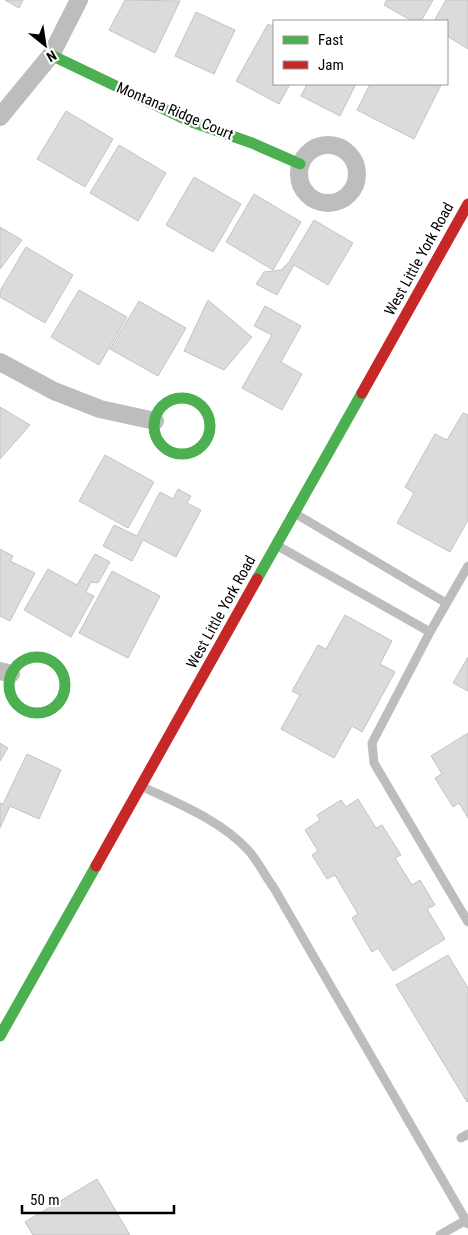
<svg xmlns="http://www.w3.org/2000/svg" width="468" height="1235" font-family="'Roboto Condensed',sans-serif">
<rect width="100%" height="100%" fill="#fff"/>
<path fill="#dbdbdb" stroke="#c3c3c3" d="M 5,0 L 23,0 L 19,8 Z
M 125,0 L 180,1 L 155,53 L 109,30 Z
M 387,0 L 433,0 L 421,21 L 412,21 L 384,5 Z
M 446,0 L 468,0 L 468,49 L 447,36 L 447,21 L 434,21 Z
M 196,12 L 235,30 L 214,74 L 175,56 Z
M 268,24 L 274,27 L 274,84 L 290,84 L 279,104 L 236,81 Z
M 307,84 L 356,84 L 340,116 L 301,96 Z
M 370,84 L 439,84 L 441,85 L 414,139 L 357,110 Z
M 66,111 L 113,139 L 85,187 L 37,159 Z
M 119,145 L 166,173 L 138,221 L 90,193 Z
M 194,177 L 241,204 L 213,252 L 166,225 Z
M 254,194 L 301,222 L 273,270 L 226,242 Z
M 314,220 L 353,243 L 328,285 L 294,265 L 277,295 L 256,284 L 264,272 L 281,270 L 289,262 Z
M 0,227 L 22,240 L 0,269 Z
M 26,247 L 73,275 L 45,323 L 0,297 L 0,291 Z
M 79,290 L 127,317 L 99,365 L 51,337 Z
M 208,300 L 252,337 L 224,370 L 184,351 Z
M 139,301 L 186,328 L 158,376 L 110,349 Z
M 265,306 L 301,326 L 281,362 L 302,374 L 282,410 L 242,388 L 272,335 L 254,326 Z
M 0,407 L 30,425 L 0,459 Z
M 463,413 L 468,415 L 468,520 L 450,552 L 397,523 L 414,493 L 405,487 L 435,434 L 447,440 Z
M 105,455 L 154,482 L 128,528 L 79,501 Z
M 178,489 L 191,496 L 187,503 L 201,510 L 176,557 L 143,540 L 132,561 L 103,546 L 114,525 L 137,536 L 160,492 L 173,499 Z
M 0,549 L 13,556 L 10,561 L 35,573 L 10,621 L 0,616 Z
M 95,554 L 110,562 L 98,583 L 91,582 L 86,592 L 94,596 L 71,637 L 24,610 L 48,569 L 77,585 Z
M 112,571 L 160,596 L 128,658 L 79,633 Z
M 345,615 L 392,641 L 380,664 L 395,672 L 362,732 L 352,726 L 334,758 L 281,729 L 300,695 L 292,691 L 318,645 L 326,649 Z
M 468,657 L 468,691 L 453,683 Z
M 468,733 L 468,818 L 459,803 L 453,807 L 435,778 L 442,774 L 431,756 Z
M 0,743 L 8,748 L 0,761 Z
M 27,754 L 61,770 L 39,819 L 10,806 L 0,828 L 0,803 L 3,804 Z
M 358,799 L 376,828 L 382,825 L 401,855 L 395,858 L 412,885 L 420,880 L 435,905 L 427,909 L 445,939 L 393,971 L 378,948 L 372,952 L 352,918 L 358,914 L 335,875 L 327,879 L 312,855 L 318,851 L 305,830 L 320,820 L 317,815 L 341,800 L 346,807 Z
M 448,955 L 468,988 L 468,1101 L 467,1102 L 396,985 Z
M 97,1179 L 130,1235 L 33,1235 L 25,1222 Z"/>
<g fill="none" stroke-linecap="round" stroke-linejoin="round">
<path stroke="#bdbdbd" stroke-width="9" d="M 296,514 L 446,603
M 278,546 L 430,632
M 468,566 L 430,632 L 372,743 L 374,763 L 468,922
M 143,787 C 179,804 220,820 248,850 C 258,861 265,876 274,888 L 468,1224
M 461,1138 L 468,1134
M 440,1235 L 468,1219"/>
<path stroke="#bdbdbd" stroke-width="18" d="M 0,117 L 51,55 L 79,0
M299 174a29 29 0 1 1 58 0a29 29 0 1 1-58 0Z
M 0,362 L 54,391 L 100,409 L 155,421
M 0,671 L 11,674"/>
<path stroke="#4caf50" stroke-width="11" d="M 51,55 L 189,121 L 252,143 L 300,164
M154 426a28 28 0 1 1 56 0a28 28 0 1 1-56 0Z
M 257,579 L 362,393
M9 685a28 28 0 1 1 56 0a28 28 0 1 1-56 0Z
M 0,1036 L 96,866"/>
<path stroke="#c62828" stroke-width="11" d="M 362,393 L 468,204
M 96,866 L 257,579"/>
</g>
<g text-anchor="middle" stroke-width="4.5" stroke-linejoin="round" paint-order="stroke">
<g font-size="15" fill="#000" stroke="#fff">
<text transform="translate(175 111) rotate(23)" y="5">Montana Ridge Court</text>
<text transform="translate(419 259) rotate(-61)" y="5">West Little York Road</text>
<text transform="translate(221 612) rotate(-61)" y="5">West Little York Road</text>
</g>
</g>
<rect x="273" y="20" width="175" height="65" fill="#ffffff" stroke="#999999"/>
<rect x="283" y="36" width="25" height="8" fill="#4caf50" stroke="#999999"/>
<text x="318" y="45" font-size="15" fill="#000000">Fast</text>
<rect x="283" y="61" width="25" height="8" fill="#c62828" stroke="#999999"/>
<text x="318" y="70" font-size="15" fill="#000000">Jam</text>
<g transform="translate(45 45) rotate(150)" stroke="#ffffff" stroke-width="4" paint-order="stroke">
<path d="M0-4L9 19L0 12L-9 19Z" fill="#000000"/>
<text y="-8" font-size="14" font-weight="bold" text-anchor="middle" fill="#000000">N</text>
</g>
<path d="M22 1205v8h152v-8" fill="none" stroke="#000000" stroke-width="2.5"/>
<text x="30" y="1205" font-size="15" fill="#000000" stroke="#ffffff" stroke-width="4" paint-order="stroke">50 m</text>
</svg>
